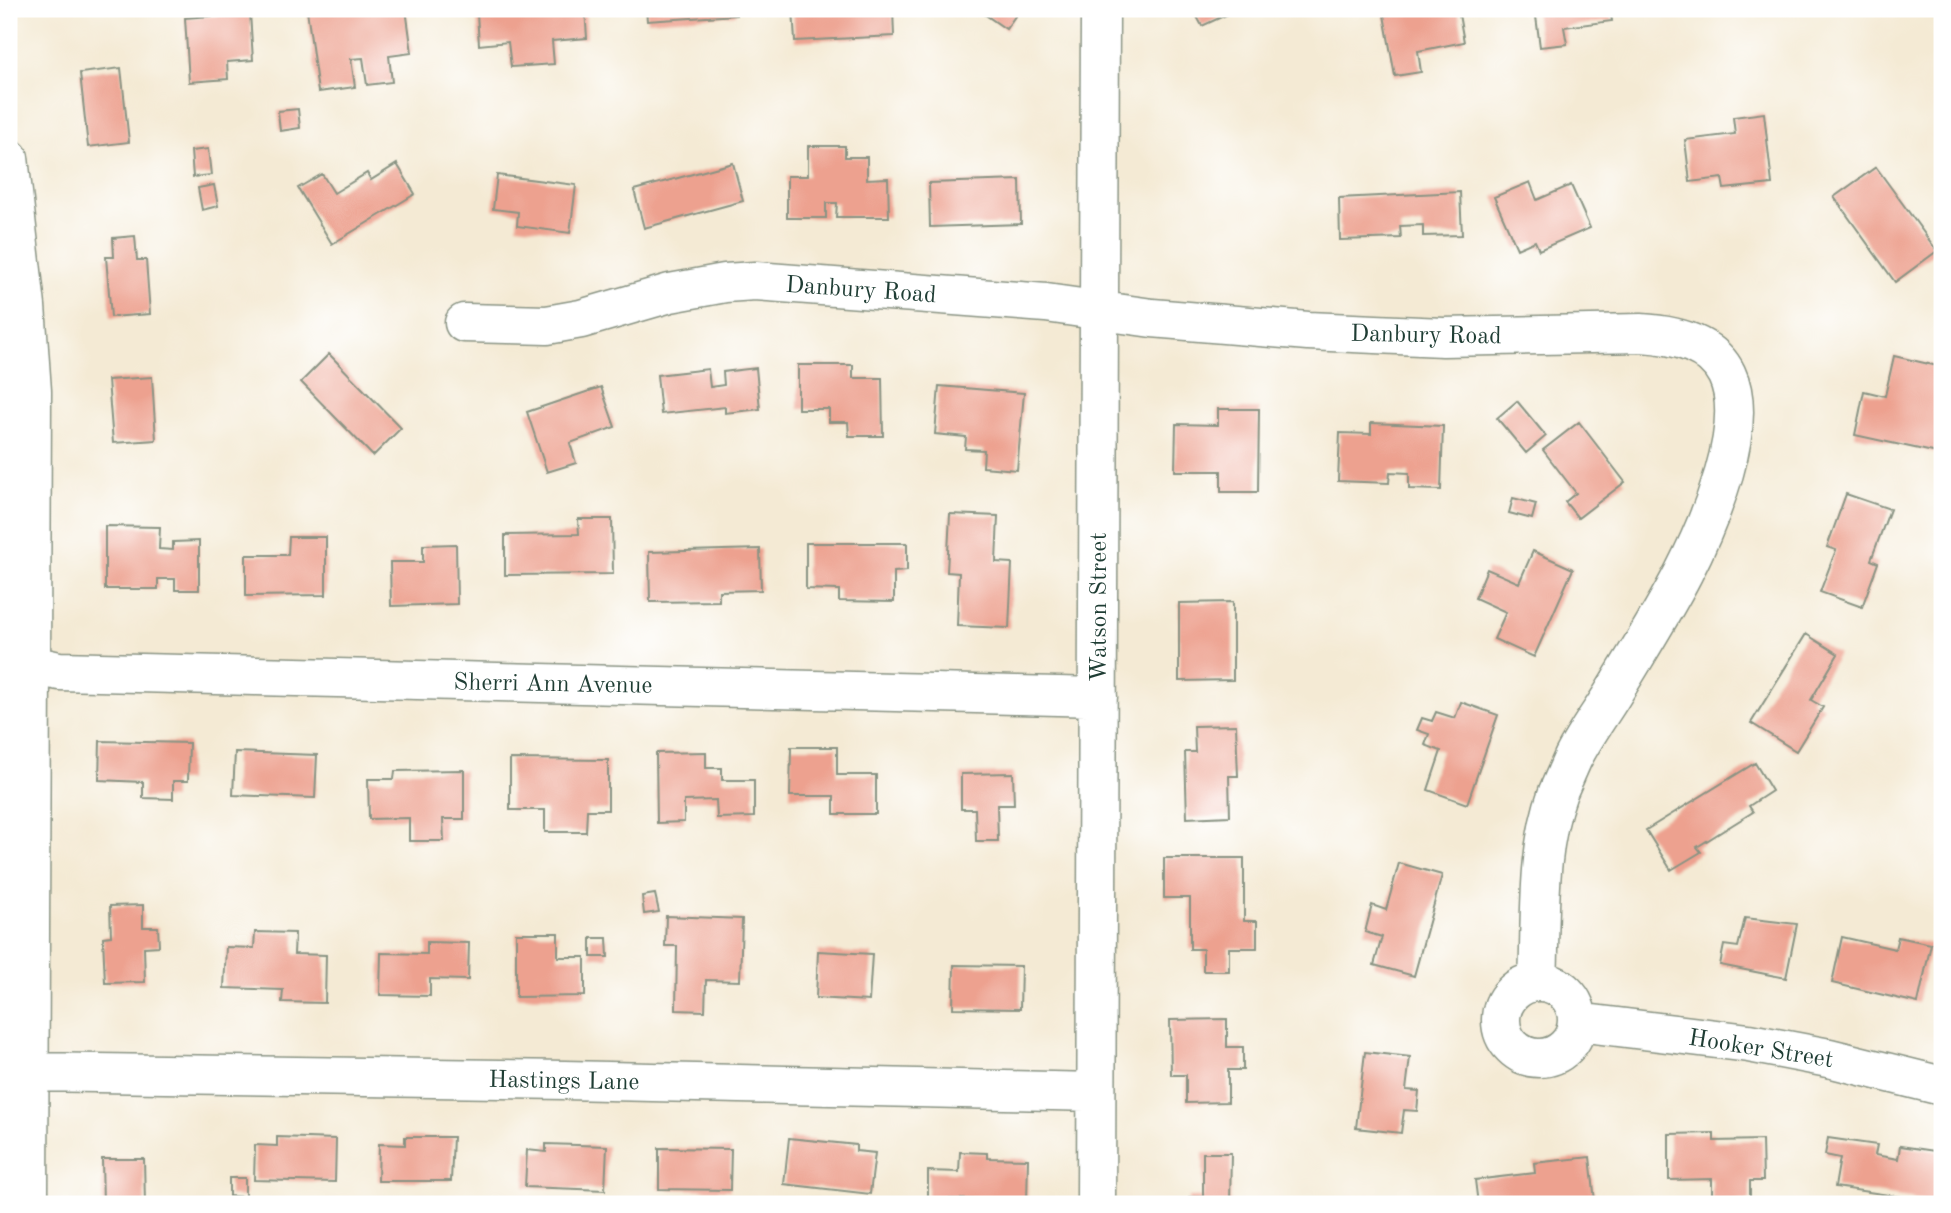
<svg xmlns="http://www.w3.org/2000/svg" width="1951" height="1213" font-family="'Old Standard TT',serif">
<rect width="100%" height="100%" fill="#fff"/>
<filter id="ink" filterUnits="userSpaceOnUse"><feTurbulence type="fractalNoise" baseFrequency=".0143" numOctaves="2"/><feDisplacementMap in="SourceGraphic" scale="14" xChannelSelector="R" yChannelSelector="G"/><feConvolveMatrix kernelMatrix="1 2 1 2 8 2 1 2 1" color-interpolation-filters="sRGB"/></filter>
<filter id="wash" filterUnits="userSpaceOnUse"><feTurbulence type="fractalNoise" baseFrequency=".00686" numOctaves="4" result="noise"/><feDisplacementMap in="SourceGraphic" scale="28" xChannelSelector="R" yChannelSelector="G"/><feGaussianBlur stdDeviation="1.57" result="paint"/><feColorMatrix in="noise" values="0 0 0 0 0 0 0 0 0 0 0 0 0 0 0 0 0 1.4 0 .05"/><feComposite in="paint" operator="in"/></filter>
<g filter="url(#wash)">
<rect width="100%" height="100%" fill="#f4ead4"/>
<g id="blocks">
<path fill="#eda18f" d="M 406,9 L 412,53 L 389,56 L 392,82 L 367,85 L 363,58 L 351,59 L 355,87 L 318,92 L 307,10 Z
M 534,9 L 535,18 L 548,17 L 548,9 L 585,9 L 587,38 L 552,41 L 554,64 L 511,67 L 508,42 L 479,45 L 477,13 Z
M 646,9 L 736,9 L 736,15 L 647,21 Z
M 793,9 L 835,9 L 835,12 L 893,9 L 894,36 L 795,41 Z
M 977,9 L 1020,9 L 1006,29 Z
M 1193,9 L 1239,9 L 1202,26 Z
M 1417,9 L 1458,9 L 1464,42 L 1418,51 L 1421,72 L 1395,76 L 1384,15 Z
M 1535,9 L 1610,9 L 1612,21 L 1564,27 L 1567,44 L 1540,47 Z
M 250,13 L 253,60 L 227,62 L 228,79 L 189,82 L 185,18 Z
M 121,68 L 129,142 L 88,147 L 80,73 Z
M 298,109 L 300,128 L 280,131 L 278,111 Z
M 1764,113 L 1772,184 L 1724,189 L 1722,178 L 1690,182 L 1685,140 L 1735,134 L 1733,117 Z
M 808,146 L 845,146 L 845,157 L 867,157 L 867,179 L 888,178 L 889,217 L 836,217 L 837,203 L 826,203 L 826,218 L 787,218 L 787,176 L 808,176 Z
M 208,149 L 211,175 L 193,177 L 191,151 Z
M 733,163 L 743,201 L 644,228 L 634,190 Z
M 397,164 L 415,194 L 332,244 L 298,188 L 322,174 L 334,193 L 367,173 L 371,180 Z
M 1876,167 L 1937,251 L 1895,282 L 1834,197 Z
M 497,175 L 576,185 L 570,233 L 517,226 L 518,212 L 493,209 Z
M 1020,180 L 1021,224 L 930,227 L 929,183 Z
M 1530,182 L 1537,200 L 1571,185 L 1590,228 L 1539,250 L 1535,241 L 1517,249 L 1494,197 Z
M 214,185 L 218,206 L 202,210 L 198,188 Z
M 1460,192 L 1462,235 L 1423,236 L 1423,225 L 1400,226 L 1401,238 L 1340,240 L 1339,198 Z
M 135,236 L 137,260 L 146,260 L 150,314 L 111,317 L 106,257 L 114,257 L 113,238 Z
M 329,354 L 401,428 L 373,456 L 301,382 Z
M 1894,356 L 1942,367 L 1942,454 L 1855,435 L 1864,391 L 1885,396 Z
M 798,365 L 853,365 L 853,378 L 882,378 L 883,436 L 849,436 L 848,422 L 829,422 L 829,409 L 798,409 Z
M 756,368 L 760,409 L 725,413 L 725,407 L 661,414 L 657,375 L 708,369 L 710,387 L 724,385 L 723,372 Z
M 152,377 L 156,440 L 113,443 L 108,380 Z
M 939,386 L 1024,393 L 1017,470 L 983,467 L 984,450 L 965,449 L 966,437 L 935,434 Z
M 601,387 L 615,427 L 570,443 L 576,463 L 547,472 L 527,412 Z
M 1517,401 L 1546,436 L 1526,453 L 1497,418 Z
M 1218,409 L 1259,409 L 1258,492 L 1221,492 L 1221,471 L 1175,471 L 1176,424 L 1218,425 Z
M 1579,422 L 1625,482 L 1578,518 L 1565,502 L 1576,493 L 1543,450 Z
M 1371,423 L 1443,426 L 1441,490 L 1409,489 L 1409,473 L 1390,472 L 1389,483 L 1338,481 L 1340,433 L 1371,434 Z
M 1846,494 L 1890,509 L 1871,560 L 1878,563 L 1862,607 L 1820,592 L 1836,550 L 1827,547 Z
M 1513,498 L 1536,504 L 1532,519 L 1509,513 Z
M 950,514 L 998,516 L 996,562 L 1012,563 L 1009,628 L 957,626 L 959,573 L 947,572 Z
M 578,519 L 612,519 L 613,574 L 505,575 L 505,535 L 579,534 Z
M 105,526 L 160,527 L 159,549 L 173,550 L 173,542 L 199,541 L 199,590 L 175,590 L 175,579 L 158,579 L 158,589 L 105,589 Z
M 289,537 L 326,537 L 326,595 L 246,596 L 246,555 L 288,555 Z
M 806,543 L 907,543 L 907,571 L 894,572 L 894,602 L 839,601 L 839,590 L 806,589 Z
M 456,544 L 457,604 L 391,606 L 390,562 L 423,562 L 423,545 Z
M 760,549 L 761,590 L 719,591 L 719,601 L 650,602 L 649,552 Z
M 1533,551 L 1573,569 L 1534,657 L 1494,639 L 1506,612 L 1475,598 L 1487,569 L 1519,583 Z
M 1233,602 L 1233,680 L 1179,681 L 1179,603 Z
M 1806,634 L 1838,654 L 1811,700 L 1823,707 L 1796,751 L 1751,723 Z
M 1461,702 L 1498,715 L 1467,804 L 1428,790 L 1441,751 L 1425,745 L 1429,734 L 1417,730 L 1422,718 L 1432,721 L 1436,712 L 1455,718 Z
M 1236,725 L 1238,776 L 1229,776 L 1230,816 L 1187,818 L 1185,752 L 1195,752 L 1194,726 Z
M 100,741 L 189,743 L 188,781 L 173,781 L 173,799 L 143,798 L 143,782 L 99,780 Z
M 791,747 L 837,747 L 837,775 L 876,775 L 876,814 L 834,814 L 834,796 L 790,796 Z
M 235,752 L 317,755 L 315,798 L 233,795 Z
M 706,752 L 706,768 L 722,768 L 722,780 L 754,780 L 754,817 L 717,818 L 716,800 L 684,801 L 684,822 L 657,823 L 656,753 Z
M 510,759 L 608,760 L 608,810 L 587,810 L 586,832 L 545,832 L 545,810 L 510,810 Z
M 1755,763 L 1772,791 L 1749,806 L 1753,812 L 1697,847 L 1701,852 L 1671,870 L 1646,830 Z
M 464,770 L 464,819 L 443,819 L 444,841 L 409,841 L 409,818 L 369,819 L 368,779 L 394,779 L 395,771 Z
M 1013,773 L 1014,805 L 997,805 L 998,841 L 976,841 L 975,809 L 961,809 L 961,774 Z
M 1164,858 L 1244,858 L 1244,921 L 1257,921 L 1257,948 L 1229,948 L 1229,971 L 1203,971 L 1203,949 L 1190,949 L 1190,898 L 1164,898 Z
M 1399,863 L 1442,875 L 1414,976 L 1374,965 L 1382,937 L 1365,932 L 1372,905 L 1386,910 Z
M 655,894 L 659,912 L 644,914 L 642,896 Z
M 143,905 L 143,927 L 158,927 L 159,946 L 144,947 L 145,982 L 105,983 L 103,937 L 111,936 L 110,906 Z
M 666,916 L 742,919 L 740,981 L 706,980 L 705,1011 L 676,1010 L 677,946 L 665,946 Z
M 1745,918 L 1797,924 L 1786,978 L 1720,965 L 1724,945 L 1738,947 Z
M 255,932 L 295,933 L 294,954 L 326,955 L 325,1003 L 282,1002 L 283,990 L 224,988 L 226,947 L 254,948 Z
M 516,933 L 558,933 L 558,957 L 585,957 L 585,996 L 516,997 Z
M 1842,937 L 1895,949 L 1898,937 L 1931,944 L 1918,1003 L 1832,983 Z
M 591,938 L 607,938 L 608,957 L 591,957 Z
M 427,942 L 469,943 L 468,980 L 430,979 L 430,996 L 380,995 L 381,953 L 427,954 Z
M 818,951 L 872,954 L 869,1001 L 816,998 Z
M 954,965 L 1021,966 L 1020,1009 L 953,1008 Z
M 1227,1019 L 1227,1047 L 1243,1047 L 1243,1070 L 1228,1070 L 1228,1102 L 1186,1103 L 1186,1075 L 1171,1075 L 1170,1020 Z
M 1365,1052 L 1410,1057 L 1406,1090 L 1419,1091 L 1417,1111 L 1404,1110 L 1401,1133 L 1356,1128 Z
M 1714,1133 L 1714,1141 L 1762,1140 L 1763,1181 L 1750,1181 L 1750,1201 L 1712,1201 L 1712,1179 L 1669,1180 L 1669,1134 Z
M 277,1137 L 336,1139 L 335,1182 L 254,1180 L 255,1145 L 277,1146 Z
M 405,1137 L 453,1137 L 451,1181 L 378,1181 L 379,1144 L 405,1145 Z
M 789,1138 L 856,1145 L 856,1151 L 875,1153 L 870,1194 L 784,1184 Z
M 1828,1138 L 1877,1145 L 1875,1155 L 1898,1159 L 1900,1146 L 1942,1152 L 1942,1203 L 1835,1187 L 1840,1158 L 1825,1155 Z
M 546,1144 L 607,1146 L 605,1190 L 525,1187 L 527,1150 L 546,1152 Z
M 659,1148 L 731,1149 L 730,1190 L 659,1189 Z
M 960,1152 L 987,1153 L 987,1158 L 1028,1159 L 1027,1201 L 949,1199 L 949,1204 L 913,1204 L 914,1199 L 928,1199 L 928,1171 L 959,1172 Z
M 1203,1153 L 1231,1153 L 1230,1204 L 1189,1204 L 1189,1197 L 1203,1197 Z
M 1590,1157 L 1595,1201 L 1567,1204 L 1478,1204 L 1475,1180 L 1535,1173 L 1534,1163 Z
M 102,1159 L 144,1159 L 145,1204 L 103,1204 Z
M 229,1178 L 245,1178 L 245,1197 L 229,1196 Z"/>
</g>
</g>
<g filter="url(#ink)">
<use href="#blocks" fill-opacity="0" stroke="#8a9484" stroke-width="2"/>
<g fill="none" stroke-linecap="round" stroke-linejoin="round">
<defs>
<path id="minor" d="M 9,158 L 26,306 L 32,391 L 29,1204
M 464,323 L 547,325 L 581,319 L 670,293 L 725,283 L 755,281 L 1046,303 L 1152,318 L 1308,331 L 1443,337 L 1641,333 C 1736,338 1747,392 1724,473 C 1699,558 1657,620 1612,695 C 1599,716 1584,736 1573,758 C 1568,769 1563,781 1558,792 C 1536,851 1541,920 1538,982
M 9,660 L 59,671 L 1098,697
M1501 1020a38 38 0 1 1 76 0a38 38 0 1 1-76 0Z
M 1577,1022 L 1749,1043 L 1829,1058 L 1942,1086
M 31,1072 L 565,1080 L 1096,1092
M 1096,1204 L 1100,9"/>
</defs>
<use href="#minor" stroke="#8a9484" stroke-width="41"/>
<use href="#minor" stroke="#fff" stroke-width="38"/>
</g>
</g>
<g text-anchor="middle" stroke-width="5" stroke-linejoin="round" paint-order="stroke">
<g font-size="24" fill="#1f3d34" stroke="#fff">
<text transform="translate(861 289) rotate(4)" y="8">Danbury Road</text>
<text transform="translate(1426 334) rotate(1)" y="8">Danbury Road</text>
<text transform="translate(1098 607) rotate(-90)" y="8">Watson Street</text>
<text transform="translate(553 683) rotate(1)" y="8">Sherri Ann Avenue</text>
<text transform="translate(1761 1048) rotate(9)" y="8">Hooker Street</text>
<text transform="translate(564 1080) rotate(1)" y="8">Hastings Lane</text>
</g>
</g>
<rect width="1951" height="1213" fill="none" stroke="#fff" stroke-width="35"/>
</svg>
